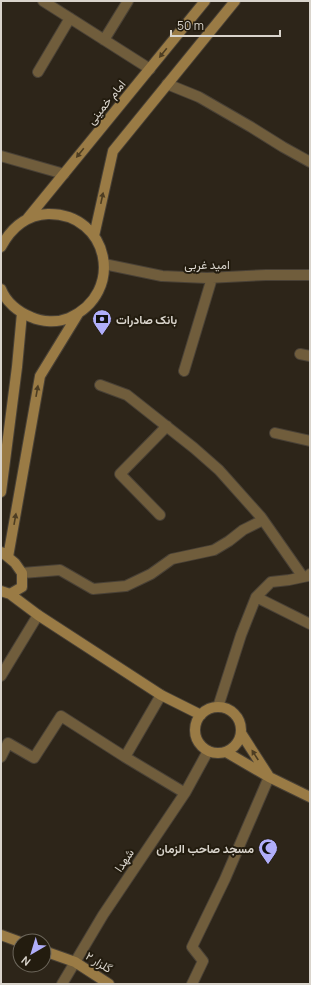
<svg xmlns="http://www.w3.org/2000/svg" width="311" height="985" font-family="Manrope,Vazirmatn,sans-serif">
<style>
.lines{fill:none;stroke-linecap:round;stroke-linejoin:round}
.street-casing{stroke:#494136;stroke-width:12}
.secondary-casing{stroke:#494136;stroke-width:12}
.street{stroke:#705d3c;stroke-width:10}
.secondary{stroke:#9a7b45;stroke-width:10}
.oneway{fill:#4d3d22}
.labels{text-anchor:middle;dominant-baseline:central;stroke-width:4;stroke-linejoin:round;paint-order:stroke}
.street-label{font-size:12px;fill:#d9d4cc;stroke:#231c0f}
.poi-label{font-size:12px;font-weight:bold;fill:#d9d4cc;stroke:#231c0f;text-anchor:start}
</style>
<rect width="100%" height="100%" fill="#2d2519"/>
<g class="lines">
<!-- street casing -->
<g class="street-casing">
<path id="street" d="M43,1L150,69
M104,40L128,1
M38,72L70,18
M167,84L199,97L251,127L283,147L310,162
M1,156L64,174
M104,264L162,276L207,278L266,275H310
M300,354L310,356
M184,371L212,278
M100,385L127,395L194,448L219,470L261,517L303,577
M275,433L310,441
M160,515L120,474L167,426
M22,573L60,570L93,589L126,586L151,574L172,559L214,550L229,541L243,530L263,520
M256,597L310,624
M1,676L38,615
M218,707L241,635L256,597L271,582L289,580L308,576L310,574
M1,757L8,743L34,758L61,716L125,757L161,695
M125,757L185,793
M62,984L103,915L185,793L208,751
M192,984L203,961L192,947L225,879L269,777"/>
</g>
<!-- secondary casing -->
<g class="secondary-casing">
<path id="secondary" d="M27,219L205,1
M94,236L113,151L235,1
M1,247C11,228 26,215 48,214C109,213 126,293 69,318C57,323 42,322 31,317C18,312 6,302 1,289
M1,492L17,367L22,313
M1,552L3,553L15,563L22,573V587L10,594L1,591
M8,557L40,376L78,314
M10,594L38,615L161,695L201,715
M195 730a23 23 0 1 1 46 0a23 23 0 1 1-46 0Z
M241,733L268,775
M226,752L269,777L310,797
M1,935L20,942
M44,951L75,962L109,984"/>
</g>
<!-- street -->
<use href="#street" class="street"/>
<!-- secondary -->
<use href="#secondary" class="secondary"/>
</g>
<!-- one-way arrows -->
<defs><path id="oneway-solid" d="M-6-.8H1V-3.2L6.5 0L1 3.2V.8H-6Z"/></defs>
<g class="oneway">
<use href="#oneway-solid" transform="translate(163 53) rotate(129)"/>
<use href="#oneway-solid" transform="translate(80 153) rotate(129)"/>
<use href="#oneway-solid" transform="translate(102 198) rotate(-78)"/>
<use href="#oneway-solid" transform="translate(37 391) rotate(-80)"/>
<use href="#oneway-solid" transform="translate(15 519) rotate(-80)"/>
<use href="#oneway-solid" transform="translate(255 755) rotate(-123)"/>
</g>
<!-- icons -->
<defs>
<g id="bank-pin" transform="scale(1)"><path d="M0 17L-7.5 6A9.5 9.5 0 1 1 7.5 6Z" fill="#b0aefa" stroke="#231c0f"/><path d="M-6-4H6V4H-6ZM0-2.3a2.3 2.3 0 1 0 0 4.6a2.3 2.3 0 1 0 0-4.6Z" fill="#111"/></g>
<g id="mosque-pin" transform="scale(1)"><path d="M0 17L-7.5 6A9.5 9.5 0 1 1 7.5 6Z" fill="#b0aefa" stroke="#231c0f"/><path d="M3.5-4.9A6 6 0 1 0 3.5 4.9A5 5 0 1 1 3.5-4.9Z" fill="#111"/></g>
</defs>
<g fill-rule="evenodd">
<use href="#bank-pin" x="102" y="319"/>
<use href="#mosque-pin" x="268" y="848"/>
</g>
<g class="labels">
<!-- street labels -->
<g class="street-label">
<text transform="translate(106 102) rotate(-51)">امام خمینی</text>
<text x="207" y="264">امید غربی</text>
<text transform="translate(124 860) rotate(-56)">شهدا</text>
<text transform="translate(99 962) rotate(32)">گلزار ۲</text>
</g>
<!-- poi labels -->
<g class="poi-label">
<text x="116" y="319">بانک صادرات</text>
<text x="254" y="848" text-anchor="end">مسجد صاحب الزمان</text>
</g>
</g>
<!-- border -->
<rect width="311" height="985" fill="none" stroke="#d9d4cc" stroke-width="4"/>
<!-- north arrow -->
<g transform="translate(32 953) rotate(218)"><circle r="19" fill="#231c0f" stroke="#6c665b"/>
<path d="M0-3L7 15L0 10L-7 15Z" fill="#b0aefa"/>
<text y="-6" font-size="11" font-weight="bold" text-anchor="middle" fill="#d9d4cc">N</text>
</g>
<!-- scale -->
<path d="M171 30v6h109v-6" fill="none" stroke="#d9d4cc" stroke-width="2"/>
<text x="177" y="30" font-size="12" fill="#d9d4cc" stroke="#231c0f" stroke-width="3" paint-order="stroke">50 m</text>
</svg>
